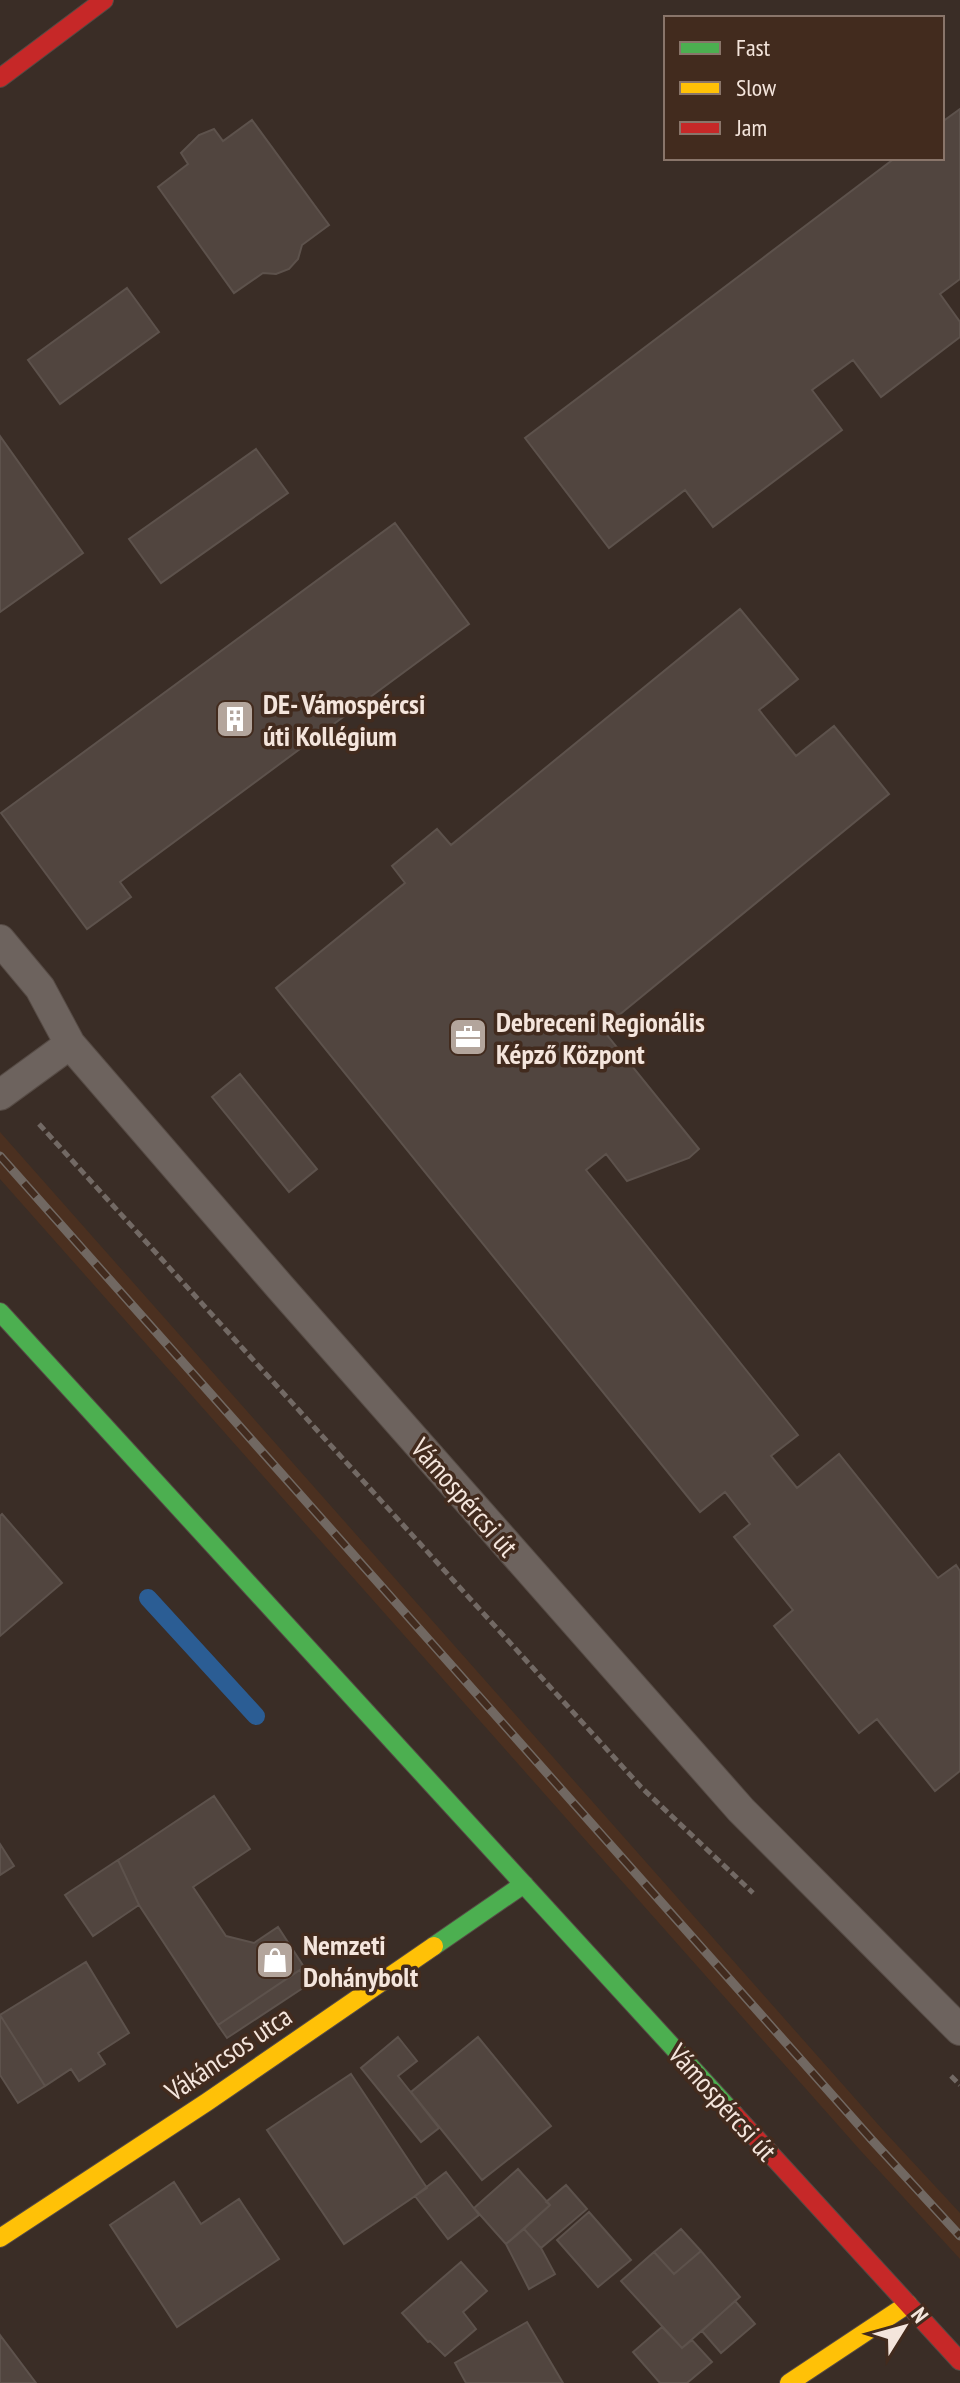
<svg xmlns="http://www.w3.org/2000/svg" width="960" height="2383" font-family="'PT Sans Narrow',sans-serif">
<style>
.built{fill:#4b3020}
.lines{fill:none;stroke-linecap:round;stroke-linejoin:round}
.stream{stroke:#2b5d94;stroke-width:18}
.building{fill:#51453f;stroke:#5d524c;stroke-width:2}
.lane-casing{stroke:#564b45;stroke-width:32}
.fast-casing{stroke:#564b45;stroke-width:20}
.slow-casing{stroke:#564b45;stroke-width:20}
.jam-casing{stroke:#564b45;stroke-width:20}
.path{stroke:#726964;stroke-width:5;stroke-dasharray:8 4;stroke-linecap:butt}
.lane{stroke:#6d635e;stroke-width:30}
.fast{stroke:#4caf50;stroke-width:18}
.slow{stroke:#ffc107;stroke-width:18}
.jam{stroke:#c62828;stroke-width:18}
.rail-casing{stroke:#716862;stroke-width:9}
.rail{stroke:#422b1e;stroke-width:6;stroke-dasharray:18;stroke-linecap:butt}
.labels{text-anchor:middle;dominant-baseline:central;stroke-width:7;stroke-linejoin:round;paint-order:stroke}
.poi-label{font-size:28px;font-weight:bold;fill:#f4e5dc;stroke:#422b1e;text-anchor:start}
.street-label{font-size:28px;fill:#f4e5dc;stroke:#422b1e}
</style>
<rect width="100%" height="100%" fill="#3a2d26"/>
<!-- built -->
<path class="built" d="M0,1132L883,2130L960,2213V2259L860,2150L0,1179Z"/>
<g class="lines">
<!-- stream -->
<path class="stream" d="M148,1598L256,1716"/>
</g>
<!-- building -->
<path class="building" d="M960,109V279L940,294L960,322V337L881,397L853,360L812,390L842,430L713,527L685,490L609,548L525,438L895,158H942V122Z
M252,120L329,225L302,245L298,259L289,269L276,274L263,273L234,293L158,187L188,164L181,153L199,135L214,129L223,141Z
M127,288L159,332L60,404L28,360Z
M0,436L83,553L0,612Z
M256,449L288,493L161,583L129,539Z
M395,523L469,624L120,882L131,897L87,929L1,813Z
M740,609L798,679L759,710L796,756L834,726L889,794L602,1029L699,1149L689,1158L627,1181L606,1154L586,1170L798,1435L771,1456L797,1488L839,1454L938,1578L956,1565L960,1571V1771L935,1791L877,1719L859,1733L774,1626L793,1610L734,1537L750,1524L725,1492L700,1512L276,988L405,883L392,866L437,829L451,845Z
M240,1074L317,1169L289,1192L212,1097Z
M2,1514L62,1583L0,1636V1516Z
M214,1796L250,1849L193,1887L226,1936L254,1943L278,1927L304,1967L218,2025L139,1905L118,1860Z
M0,1844L14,1866L0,1875Z
M118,1860L139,1905L93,1936L65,1895Z
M86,1962L129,2033L98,2053L105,2064L79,2081L71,2069L45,2086L0,2015Z
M300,1970L309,1984L227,2038L218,2025Z
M0,2015L45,2086L18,2103L0,2075Z
M398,2037L417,2061L398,2076L439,2128L421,2142L361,2068Z
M478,2037L551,2126L482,2180L411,2092Z
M351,2074L427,2188L344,2244L267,2130Z
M518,2169L550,2205L506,2244L474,2208Z
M446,2172L479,2215L448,2239L415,2196Z
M174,2182L201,2224L239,2199L279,2259L177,2327L110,2225Z
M566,2185L587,2209L541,2248L524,2229L550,2205L546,2202Z
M589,2212L631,2260L598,2287L557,2240Z
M524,2229L541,2248L555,2274L529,2289L506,2244Z
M681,2229L701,2251L674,2274L654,2252Z
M701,2251L740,2297L682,2348L621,2281L654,2252L674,2274Z
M461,2262L487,2291L463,2312L476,2329L445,2356L430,2341L428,2342L402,2313Z
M735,2301L755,2324L721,2353L702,2331Z
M527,2322L563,2383H466L455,2363Z
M662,2327L682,2348L692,2340L712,2362L687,2383H660L633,2352Z
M0,2335L36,2383H0Z"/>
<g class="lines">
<!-- lane casing -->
<g class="lane-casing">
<path id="lane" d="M0,940L40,988L70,1044L280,1287L741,1810L960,2030
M0,1095L70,1044"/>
</g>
<!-- fast casing -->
<g class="fast-casing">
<path id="fast" d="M0,1312L734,2114
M434,1946L524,1884"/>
</g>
<!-- slow casing -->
<g class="slow-casing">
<path id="slow" d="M0,2238L207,2102L434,1946
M789,2383L908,2304"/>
</g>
<!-- jam casing -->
<g class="jam-casing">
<path id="jam" d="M0,78L104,0
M734,2114L960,2361"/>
</g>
<!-- path -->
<path class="path" d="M39,1124L641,1787L753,1893
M951,2076L960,2085"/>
<!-- lane -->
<use href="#lane" class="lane"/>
<!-- fast -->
<use href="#fast" class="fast"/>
<!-- slow -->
<use href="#slow" class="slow"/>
<!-- jam -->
<use href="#jam" class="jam"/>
<!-- rail casing -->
<g class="rail-casing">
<path id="rail" d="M0,1156L872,2140L960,2236"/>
</g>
<!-- rail -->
<use href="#rail" class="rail"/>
</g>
<!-- icons -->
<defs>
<g id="building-square" transform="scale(2)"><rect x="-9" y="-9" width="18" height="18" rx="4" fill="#b3a59c" stroke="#422b1e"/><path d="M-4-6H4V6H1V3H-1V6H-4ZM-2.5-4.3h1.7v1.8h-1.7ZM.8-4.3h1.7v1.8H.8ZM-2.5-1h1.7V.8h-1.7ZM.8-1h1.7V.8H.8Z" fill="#fff"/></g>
<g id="office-square" transform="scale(2)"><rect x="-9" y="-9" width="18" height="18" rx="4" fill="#b3a59c" stroke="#422b1e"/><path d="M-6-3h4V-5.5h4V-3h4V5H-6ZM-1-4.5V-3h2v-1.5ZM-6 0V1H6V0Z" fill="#fff"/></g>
<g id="shop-square" transform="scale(2)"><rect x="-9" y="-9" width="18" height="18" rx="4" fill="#b3a59c" stroke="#422b1e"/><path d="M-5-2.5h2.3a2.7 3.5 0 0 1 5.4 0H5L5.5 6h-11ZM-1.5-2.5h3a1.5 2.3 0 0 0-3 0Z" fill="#fff"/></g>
</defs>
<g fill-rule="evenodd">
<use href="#building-square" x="235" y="719"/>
<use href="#office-square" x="468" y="1037"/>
<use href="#shop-square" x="275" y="1960"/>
</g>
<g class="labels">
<!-- poi labels -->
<g class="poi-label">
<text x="263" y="703">DE- Vámospércsi<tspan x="263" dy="32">úti Kollégium</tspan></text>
<text x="496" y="1021">Debreceni Regionális<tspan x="496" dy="32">Képző Központ</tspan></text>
<text x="303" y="1944">Nemzeti<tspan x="303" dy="32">Dohánybolt</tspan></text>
</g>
<!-- street labels -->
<g class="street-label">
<text transform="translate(465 1497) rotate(49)">Vámospércsi út</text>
<text transform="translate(228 2053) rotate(-34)">Vákáncsos utca</text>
<text transform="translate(723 2102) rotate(48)">Vámospércsi út</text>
</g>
</g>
<!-- legend -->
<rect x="664" y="16" width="280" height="144" fill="#422b1e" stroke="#89756a" stroke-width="2"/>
<rect x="680" y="42" width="40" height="12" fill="#4caf50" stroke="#89756a" stroke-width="2"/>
<text x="736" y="56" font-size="24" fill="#f4e5dc">Fast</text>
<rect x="680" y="82" width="40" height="12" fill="#ffc107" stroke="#89756a" stroke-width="2"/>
<text x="736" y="96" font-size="24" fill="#f4e5dc">Slow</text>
<rect x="680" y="122" width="40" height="12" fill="#c62828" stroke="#89756a" stroke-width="2"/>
<text x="736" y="136" font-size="24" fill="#f4e5dc">Jam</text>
<!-- north arrow -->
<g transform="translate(904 2327) rotate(53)" stroke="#422b1e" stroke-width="6" paint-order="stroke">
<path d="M0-6L14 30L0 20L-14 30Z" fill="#f4e5dc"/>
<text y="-12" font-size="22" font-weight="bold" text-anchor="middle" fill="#f4e5dc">N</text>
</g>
</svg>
